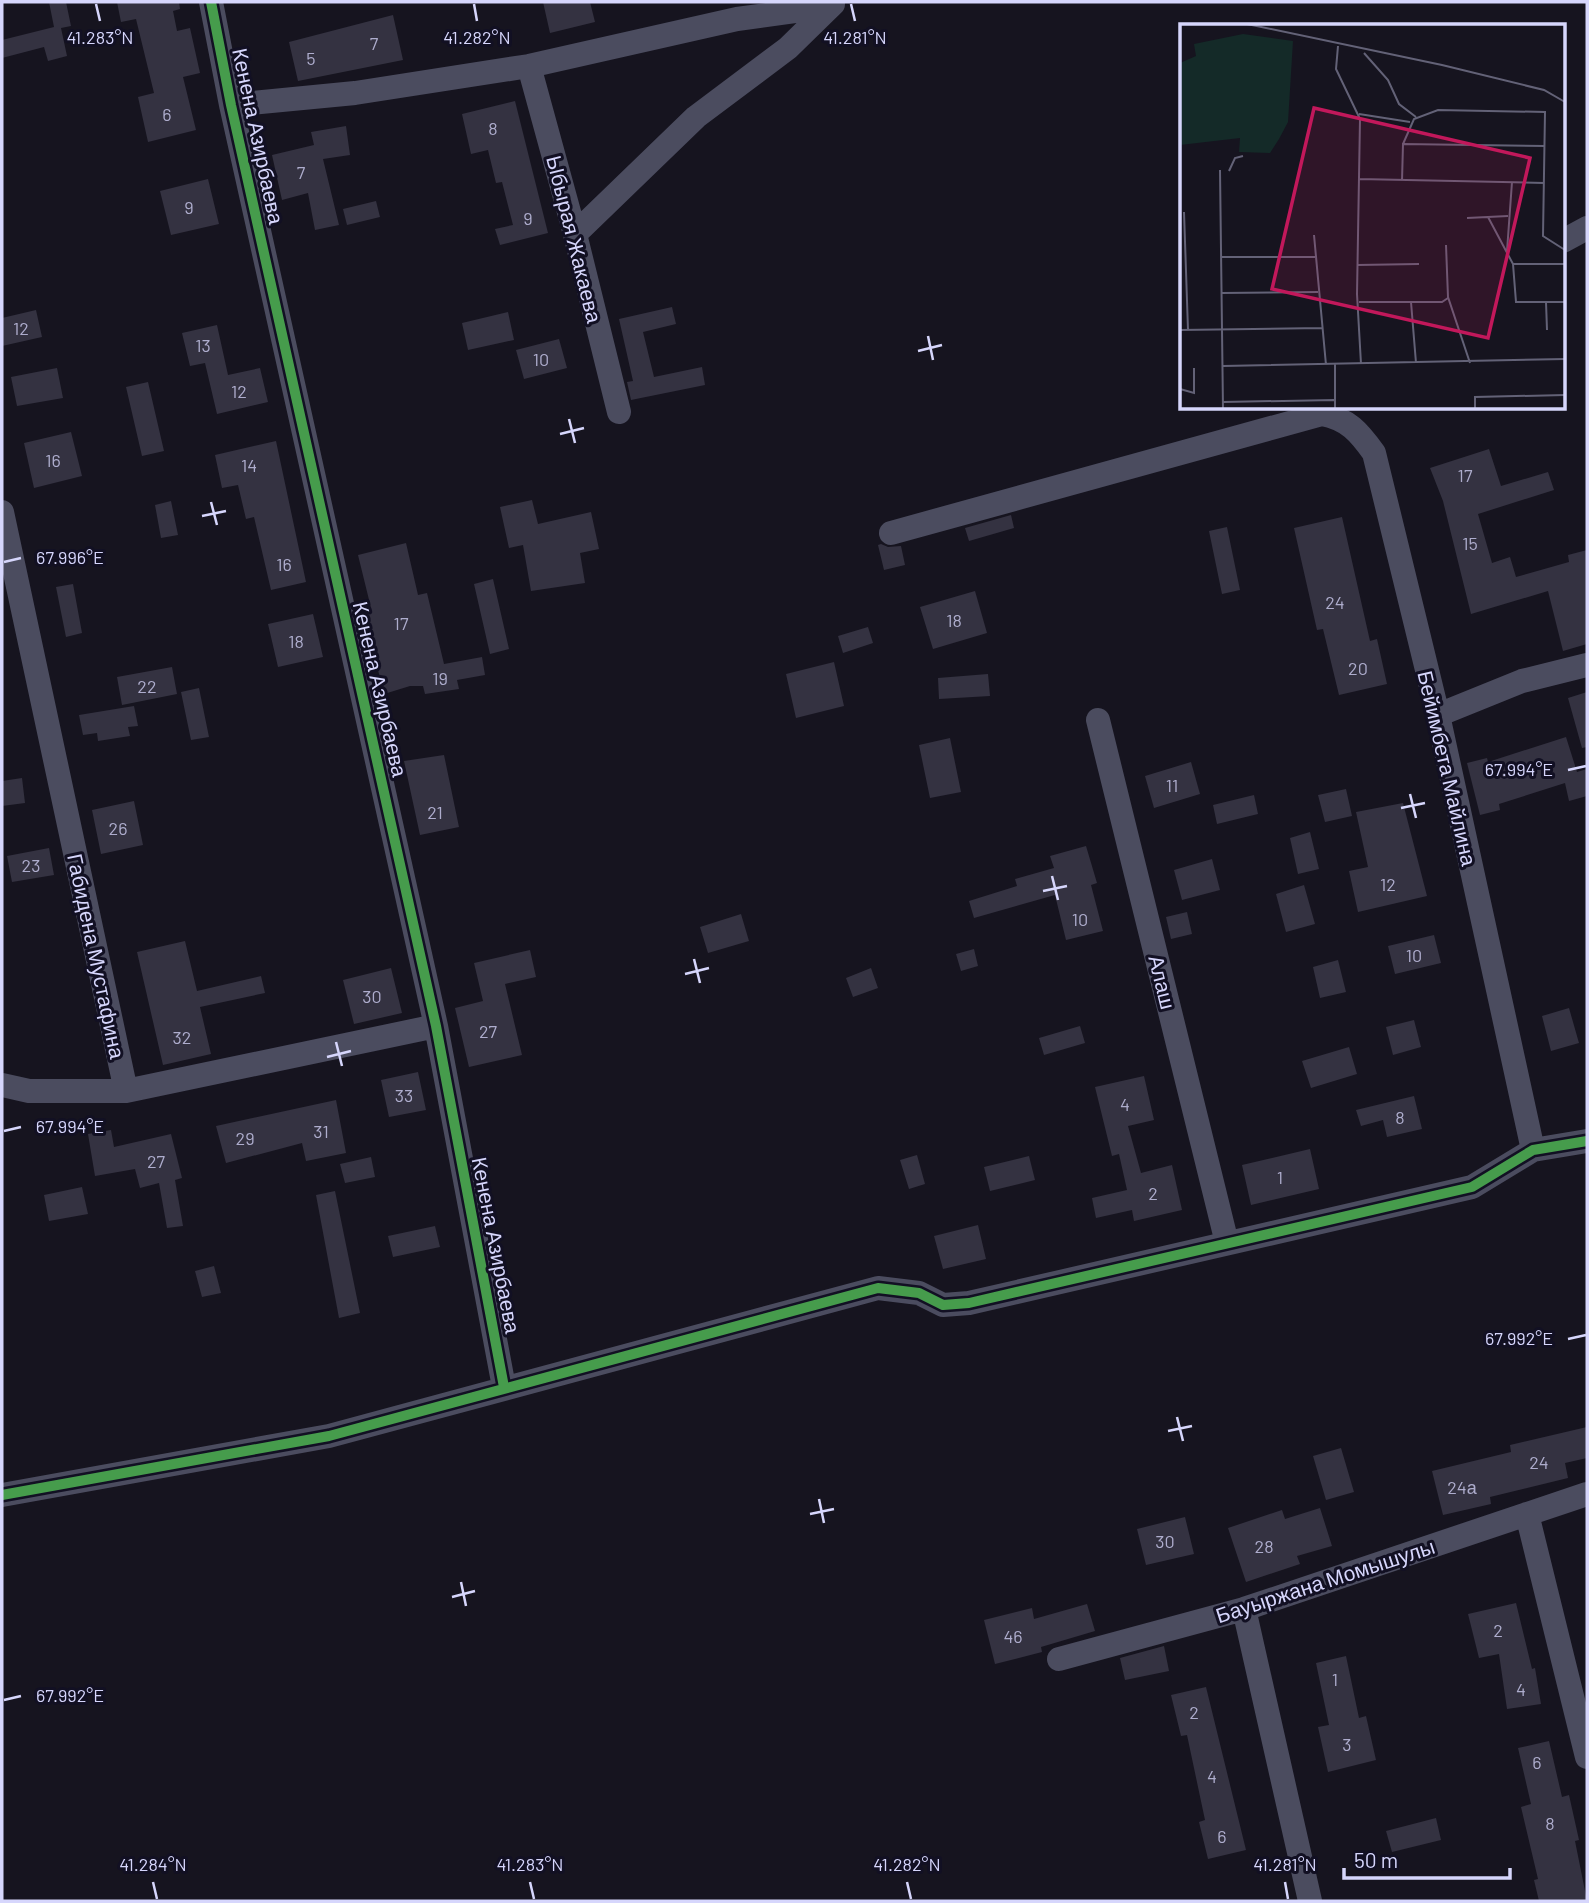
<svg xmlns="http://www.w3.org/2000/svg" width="1589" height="1903" font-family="Barlow,sans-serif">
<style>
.building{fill:#343241}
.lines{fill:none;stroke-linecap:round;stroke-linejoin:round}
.minor{stroke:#4b4c5f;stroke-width:24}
.cycleway-casing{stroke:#121023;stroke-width:15}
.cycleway{stroke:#469c4c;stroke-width:10}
.ticks{fill:none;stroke:#d6d6fc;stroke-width:2.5}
.labels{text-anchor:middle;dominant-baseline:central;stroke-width:6;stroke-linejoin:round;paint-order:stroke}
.number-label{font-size:18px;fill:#aeadcd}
.street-label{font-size:21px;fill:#d6d6fc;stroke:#121023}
.inset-road{fill:none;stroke:#636277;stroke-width:2}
.view{fill:#c2185b;fill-opacity:0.15;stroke:#c2185b;stroke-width:3.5}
.inset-edge{fill:none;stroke:#d6d6fc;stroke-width:3.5}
.ticks-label{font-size:18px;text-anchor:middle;fill:#d6d6fc;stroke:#121023;stroke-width:6;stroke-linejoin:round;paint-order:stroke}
</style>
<rect width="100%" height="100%" fill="#16141f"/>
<!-- building -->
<path class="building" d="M49,2H66L71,26L61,28L67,56L48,61L44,47L2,58V40L54,27Z
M117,2H179L180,9L173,11L177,31L190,28L200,73L183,77L196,130L148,142L138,97L154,93L136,19L121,22Z
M543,2H590L595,22L550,33Z
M393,15L403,60L298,81L289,42Z
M515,101L548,233L500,245L495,229L513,225L502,182L496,183L488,150L471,154L462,114Z
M346,126L350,155L323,159L339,225L315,230L308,193L282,200L272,155L314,145L311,132Z
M208,179L219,224L171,235L160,191Z
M376,201L380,217L347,225L343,209Z
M672,307L676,324L643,332L654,377L702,367L705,385L631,400L627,382L633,381L619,319Z
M36,310L42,337L2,346V318Z
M508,312L514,340L468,350L462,323Z
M217,325L228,375L260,368L268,402L217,414L205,363L190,366L182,333Z
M559,339L567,368L524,379L516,350Z
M57,368L63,398L17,406L11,377Z
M148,382L164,451L142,456L126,387Z
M71,432L82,476L34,488L24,443Z
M276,441L306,582L271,590L254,517L246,519L238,485L222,488L215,455Z
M1489,449L1501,486L1548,472L1554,490L1478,514L1492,563L1510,557L1516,577L1569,562L1568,555L1587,550V644L1563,651L1548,591L1471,614L1443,501L1430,468Z
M532,500L538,524L591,512L599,549L580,553L585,583L531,591L523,545L509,548L500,507Z
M171,501L178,535L161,538L155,505Z
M1011,515L1014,528L969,541L965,528Z
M1342,517L1370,641L1377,639L1387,684L1339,695L1323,629L1317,630L1294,528Z
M1227,527L1240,590L1222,594L1209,531Z
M406,543L418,595L427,593L444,664L482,657L485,675L457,680L459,689L425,694L423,686H410L384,694L363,610L371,608L358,555Z
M881,544L888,547L901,546L905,565L884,570L878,545Z
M493,579L509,649L490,654L474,584Z
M73,584L82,633L66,637L56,587Z
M975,591L987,633L933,649L920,607Z
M313,614L323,657L278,667L268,624Z
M868,627L873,643L843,653L838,636Z
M834,662L844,706L796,718L786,674Z
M172,667L177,694L122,705L117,677Z
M988,674L990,696L939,699L938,678Z
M199,688L209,737L191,740L181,692Z
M1587,692V747L1582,748L1568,698Z
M134,706L138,726L128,727L130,736L98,741L97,733L83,735L79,715Z
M1566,737L1577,772L1587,769V796L1569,801L1565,783L1499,804L1500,810L1480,815L1467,763L1487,758L1488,762Z
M950,738L961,792L930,798L919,745Z
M444,755L459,827L420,835L404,761Z
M1191,762L1200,794L1154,808L1145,776Z
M22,778L25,803L2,806V781Z
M1346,789L1352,816L1325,822L1318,795Z
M1254,795L1258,814L1217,824L1213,805Z
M134,801L143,845L101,854L92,810Z
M1403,803L1427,896L1358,912L1349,871L1368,867L1356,812Z
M1310,832L1319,869L1298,874L1290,838Z
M1086,846L1097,883L1091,885L1103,931L1066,940L1055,895L974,918L969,901L1017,886L1015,879L1054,868L1050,856Z
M49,848L54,875L12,882L7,856Z
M1212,859L1220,890L1182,900L1174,870Z
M1304,885L1315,924L1286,932L1276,894Z
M1187,912L1192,934L1171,939L1166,917Z
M741,914L749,941L708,953L700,927Z
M1434,935L1441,963L1395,974L1388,946Z
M185,941L197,991L261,976L265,993L200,1007L211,1054L163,1065L137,952Z
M974,949L978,966L961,971L956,954Z
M530,950L536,977L505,984L522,1055L469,1067L455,1008L483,1001L474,963Z
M1338,960L1346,992L1320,998L1313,967Z
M391,968L402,1013L354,1024L343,980Z
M871,968L878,988L853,997L846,978Z
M1569,1008L1579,1043L1551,1051L1542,1016Z
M1414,1020L1421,1047L1393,1055L1386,1027Z
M1080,1026L1085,1043L1044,1055L1039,1038Z
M1349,1047L1357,1074L1311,1088L1302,1061Z
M418,1072L426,1110L389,1117L381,1080Z
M1144,1076L1154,1120L1128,1126L1141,1173L1172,1165L1182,1210L1134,1221L1132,1210L1096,1218L1092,1198L1127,1190L1119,1154L1112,1156L1095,1087Z
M1414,1096L1422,1129L1387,1137L1383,1120L1361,1126L1356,1110Z
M336,1100L346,1153L306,1161L302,1143L226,1163L216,1126Z
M111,1130L114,1147L171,1134L182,1178L175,1180L183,1226L167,1228L159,1183L140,1188L135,1169L95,1176L88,1134Z
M1310,1149L1319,1189L1251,1205L1242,1165Z
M917,1155L925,1184L909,1189L900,1160Z
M1029,1156L1035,1180L990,1191L984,1167Z
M371,1157L375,1177L345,1183L340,1164Z
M82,1187L88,1214L49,1221L44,1195Z
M335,1191L360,1313L339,1318L316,1195Z
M978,1225L986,1259L943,1269L934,1236Z
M435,1226L440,1247L393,1257L388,1236Z
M214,1266L221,1293L202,1297L195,1271Z
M1587,1427V1458L1565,1463L1568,1478L1490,1497L1491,1504L1443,1515L1432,1471L1511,1452L1510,1445Z
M1341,1448L1354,1492L1326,1500L1313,1456Z
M1320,1508L1332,1546L1297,1556L1300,1564L1246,1582L1228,1528L1282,1510L1285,1519Z
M1185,1517L1194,1554L1146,1565L1137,1529Z
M1516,1603L1532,1669L1535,1668L1541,1704L1507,1709L1499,1654L1479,1658L1468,1614Z
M1087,1604L1095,1631L1041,1647L1042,1652L995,1664L984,1620L1032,1608L1034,1619Z
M1164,1646L1169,1671L1125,1680L1120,1658Z
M1346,1656L1359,1718L1366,1716L1376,1760L1328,1772L1318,1727L1329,1725L1316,1663Z
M1206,1687L1246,1850L1208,1859L1199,1822L1205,1820L1187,1735L1181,1736L1171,1695Z
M1549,1741L1562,1797L1569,1795L1579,1840L1575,1841L1587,1901H1539L1534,1880L1538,1879L1521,1807L1531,1804L1518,1748Z
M1436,1818L1441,1840L1392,1852L1386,1831Z"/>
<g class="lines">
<!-- minor -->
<path class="minor" d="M211,2L231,105L436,1026L504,1387
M529,66L575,234L619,412
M231,105L355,93L529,66L737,19L831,6
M575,234L696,117L788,48L833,4
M1563,241L1587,228
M1322,414C1348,419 1359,432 1374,453L1438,715L1533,1150
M2,512L126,1091L436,1026
M891,533L1322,414L1331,408
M1438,715L1522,681L1587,665
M1098,720L1227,1243
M2,1085L29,1091H126
M2,1495L329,1436L878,1288L919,1293L943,1305L969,1303L1472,1187L1533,1150L1587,1141
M1527,1514L1587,1757
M1244,1609L1310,1901
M1059,1659L1244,1609L1587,1494"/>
<!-- cycleway casing -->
<g class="cycleway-casing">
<path id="cycleway" d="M211,2L231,105L436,1026L504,1387
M2,1495L329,1436L878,1288L919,1293L943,1305L969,1303L1472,1187L1533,1150L1587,1141"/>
</g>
<!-- cycleway -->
<use href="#cycleway" class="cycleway"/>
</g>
<!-- ticks -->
<path class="ticks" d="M96,4L100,21M474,4L477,21M851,4L855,21M928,336L933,360M918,351L942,345M569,419L575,443M560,434L584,428M211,502L217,525M202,516L226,511M4,562L21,558M1568,770L1586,766M1410,794L1416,818M1401,808L1425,803M1052,876L1058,900M1043,891L1067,886M694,959L700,983M685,974L709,968M336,1042L342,1066M327,1057L351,1051M4,1131L21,1127M1568,1339L1586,1335M1177,1417L1183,1441M1168,1431L1192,1426M819,1499L824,1523M810,1514L834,1509M461,1582L466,1606M452,1597L475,1591M4,1700L21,1696M153,1882L157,1899M530,1882L534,1899M907,1882L911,1899M1285,1882L1288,1899"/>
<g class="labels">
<!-- number labels -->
<g class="number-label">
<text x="374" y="43">7</text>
<text x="311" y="58">5</text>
<text x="167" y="114">6</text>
<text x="493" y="128">8</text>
<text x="301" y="172">7</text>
<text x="189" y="207">9</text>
<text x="528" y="218">9</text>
<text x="21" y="328">12</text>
<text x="203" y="345">13</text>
<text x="541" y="359">10</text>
<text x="239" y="391">12</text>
<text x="53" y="460">16</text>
<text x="249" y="465">14</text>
<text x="1465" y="475">17</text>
<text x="1470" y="543">15</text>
<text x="284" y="564">16</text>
<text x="1335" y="602">24</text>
<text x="954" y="620">18</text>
<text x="401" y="623">17</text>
<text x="296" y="641">18</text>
<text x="1358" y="668">20</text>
<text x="440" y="678">19</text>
<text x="147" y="686">22</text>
<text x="1172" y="785">11</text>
<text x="435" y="812">21</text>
<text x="118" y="828">26</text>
<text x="31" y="865">23</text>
<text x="1388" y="884">12</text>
<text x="1080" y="919">10</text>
<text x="1414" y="955">10</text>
<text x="372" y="996">30</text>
<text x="488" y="1031">27</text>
<text x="182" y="1037">32</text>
<text x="404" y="1095">33</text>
<text x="1125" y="1104">4</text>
<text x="1400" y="1117">8</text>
<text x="321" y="1131">31</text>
<text x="245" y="1138">29</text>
<text x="156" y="1161">27</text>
<text x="1280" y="1177">1</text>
<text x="1153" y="1193">2</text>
<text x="1539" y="1462">24</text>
<text x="1462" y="1487">24а</text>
<text x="1165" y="1541">30</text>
<text x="1264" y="1546">28</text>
<text x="1498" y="1630">2</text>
<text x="1013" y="1636">46</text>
<text x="1335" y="1679">1</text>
<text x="1521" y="1689">4</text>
<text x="1194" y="1712">2</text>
<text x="1347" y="1744">3</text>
<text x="1537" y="1762">6</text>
<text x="1212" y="1776">4</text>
<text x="1550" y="1823">8</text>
<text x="1222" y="1836">6</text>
</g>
<!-- street labels -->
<g class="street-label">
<text transform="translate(259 136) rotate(78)">Кенена Азирбаева</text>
<text transform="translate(575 239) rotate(76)">Ыбырая Жакаева</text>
<text transform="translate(381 689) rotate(77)">Кенена Азирбаева</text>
<text transform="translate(1448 768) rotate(77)">Бейимбета Майлина</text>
<text transform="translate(97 956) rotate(78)">Габидена Мустафина</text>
<text transform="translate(1163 982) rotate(76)">Алаш</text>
<text transform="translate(497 1245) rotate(79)">Кенена Азирбаева</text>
<text transform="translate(1325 1580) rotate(-18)">Бауыржана Момышулы</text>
</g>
</g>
<!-- overview -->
<g transform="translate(1180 24)">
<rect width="385" height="385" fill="#16141f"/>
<path d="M63,10L113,17L108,98L99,115L90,129L59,128L60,114L0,121V39L16,32L14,20Z" fill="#142a28"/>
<path class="inset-road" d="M67,0L262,41L364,66L385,78M158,22L156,45L180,95L177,270L181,340M184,29L208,56L219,80L236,93M179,90L230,98M223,120L234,95L258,86L365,88L363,212L385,226M40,146L43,385M49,147L55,134L63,132M179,155L364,159M222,157L223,120L365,122M4,188L8,306M308,193L333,240L336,278H385M287,194L328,192M134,211L146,341M266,221L268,273L290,339M327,227L332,158M41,233H135M333,240H385M177,241L239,240M41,269L138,268M179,278H262L268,274M231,278L236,339M366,278L367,306M0,306L142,304M43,342L385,335M0,365L14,369V344M43,378L154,376M155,385V340M295,385V373L385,371"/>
<path class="view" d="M134,84L350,134L308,314L92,265Z"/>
<rect width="385" height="385" class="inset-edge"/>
</g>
<g class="ticks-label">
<text x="100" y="44">41.283°N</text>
<text x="477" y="44">41.282°N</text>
<text x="855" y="44">41.281°N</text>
<text x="70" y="564">67.996°E</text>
<text x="1519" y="776">67.994°E</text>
<text x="70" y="1133">67.994°E</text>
<text x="1519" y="1345">67.992°E</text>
<text x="70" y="1702">67.992°E</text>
<text x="153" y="1871">41.284°N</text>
<text x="530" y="1871">41.283°N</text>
<text x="907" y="1871">41.282°N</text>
<text x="1285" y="1871">41.281°N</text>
</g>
<!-- border -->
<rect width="1589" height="1903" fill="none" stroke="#d6d6fc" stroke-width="7"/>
<!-- scale -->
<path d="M1344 1868v10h166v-10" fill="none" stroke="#d6d6fc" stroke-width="3.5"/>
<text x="1354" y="1868" font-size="21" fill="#d6d6fc" stroke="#121023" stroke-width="5" paint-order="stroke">50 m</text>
</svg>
